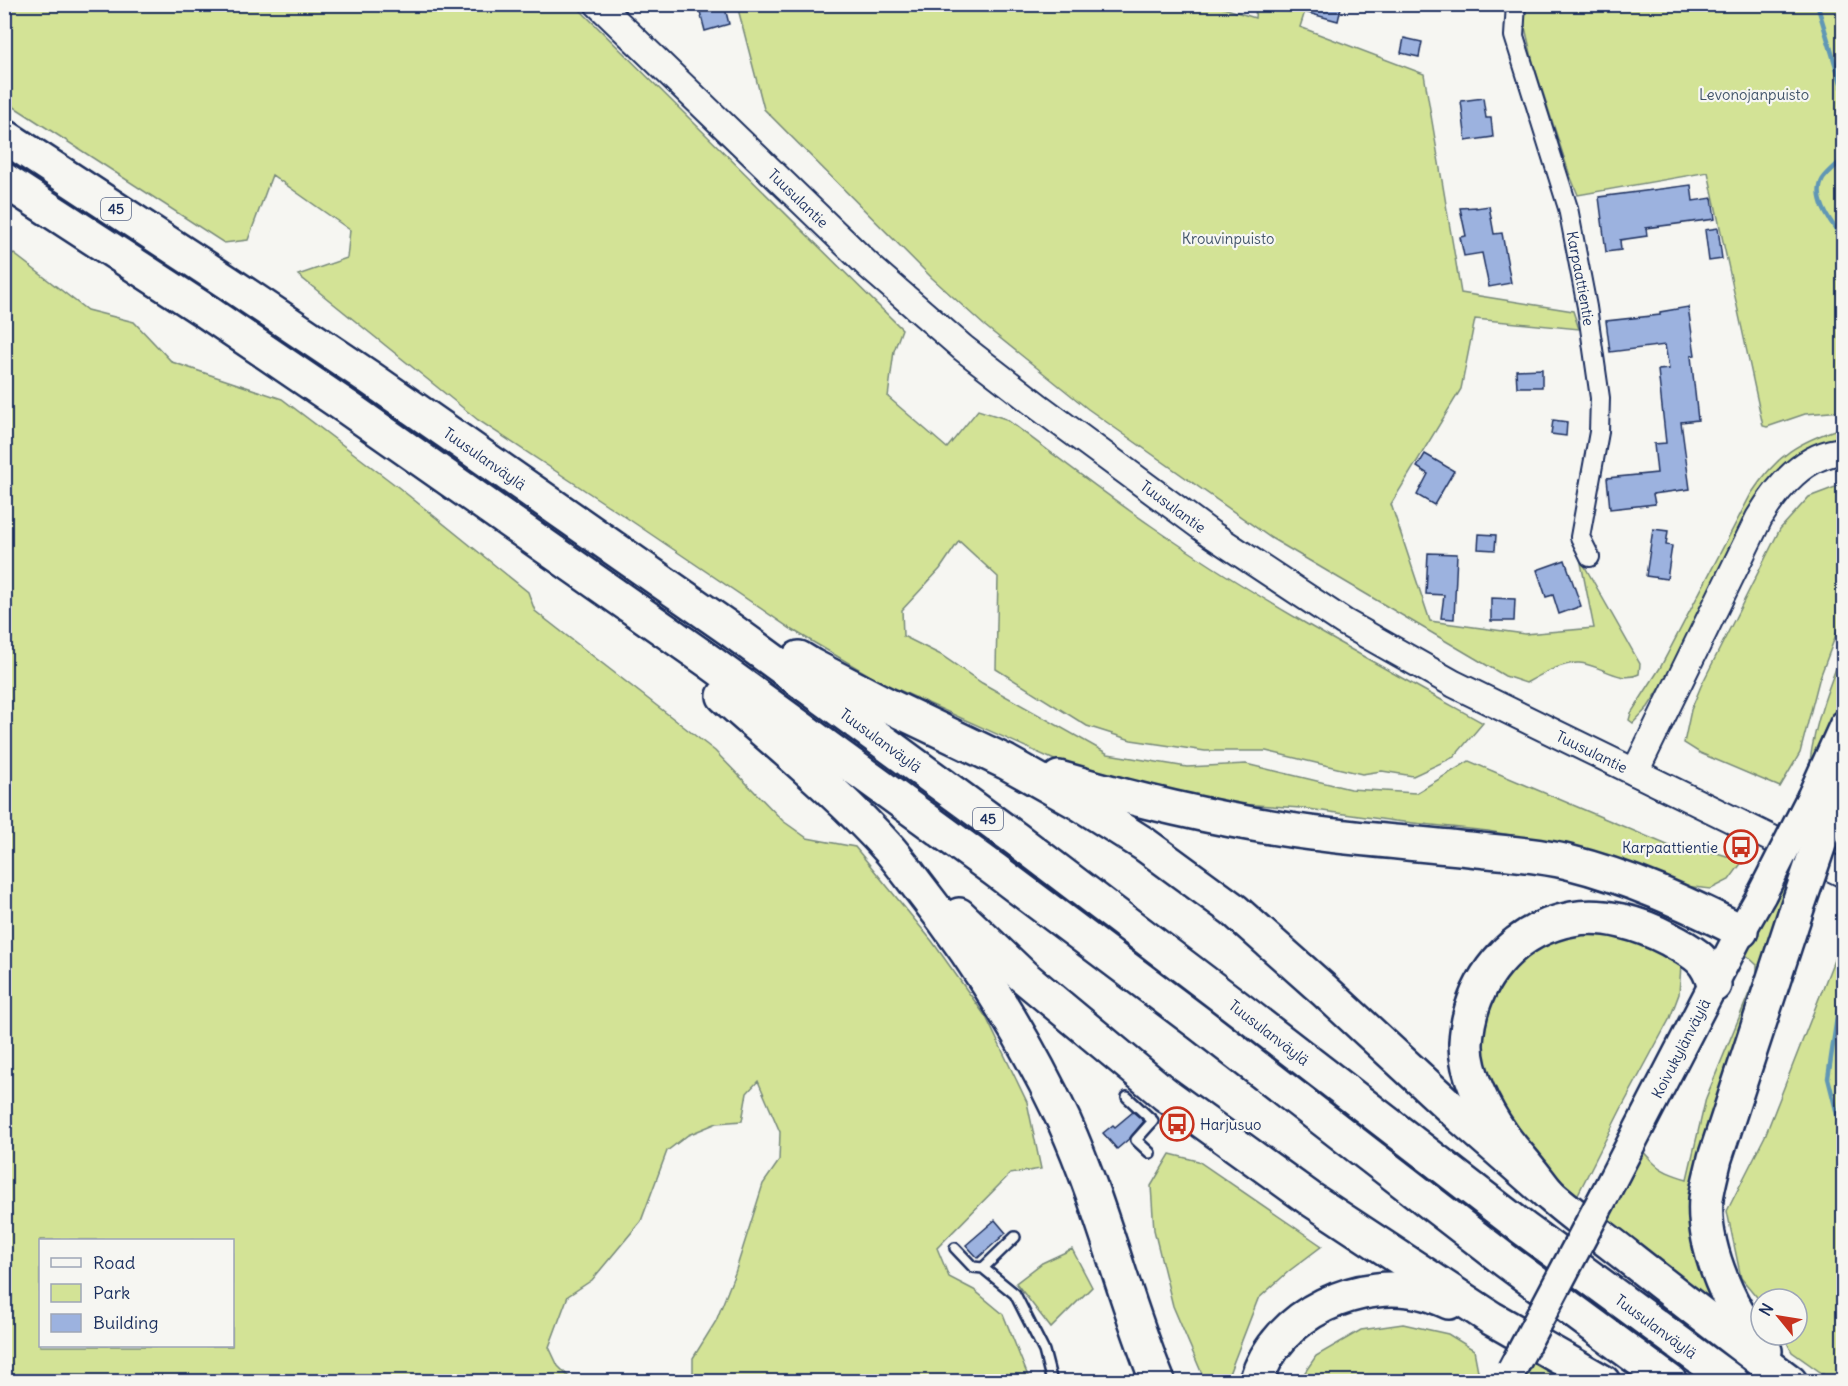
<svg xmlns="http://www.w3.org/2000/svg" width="1848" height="1386" font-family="Delius,sans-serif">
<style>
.green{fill:#d3e396;stroke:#77897a;stroke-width:1.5;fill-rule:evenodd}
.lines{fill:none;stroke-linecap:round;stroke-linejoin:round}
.stream{stroke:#6197b5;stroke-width:4.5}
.building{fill:#9cb2df;stroke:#1b2f5e;stroke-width:1.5}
.service-casing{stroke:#1b2f5e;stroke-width:14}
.minor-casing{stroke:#1b2f5e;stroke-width:22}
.secondary-casing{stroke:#1b2f5e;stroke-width:30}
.primary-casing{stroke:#1b2f5e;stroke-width:33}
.motorway-casing{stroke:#1b2f5e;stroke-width:38}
.service{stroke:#f6f6f2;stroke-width:9}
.minor{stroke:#f6f6f2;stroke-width:18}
.secondary{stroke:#f6f6f2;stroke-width:26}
.primary{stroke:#f6f6f2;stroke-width:28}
.motorway{stroke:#f6f6f2;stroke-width:33}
.primary-bridge-casing{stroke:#1b2f5e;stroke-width:33;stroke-linecap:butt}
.motorway-bridge-casing{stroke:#1b2f5e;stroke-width:38;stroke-linecap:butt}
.primary-bridge{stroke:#f6f6f2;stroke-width:28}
.motorway-bridge{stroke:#f6f6f2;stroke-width:33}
.labels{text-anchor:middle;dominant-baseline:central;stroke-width:4.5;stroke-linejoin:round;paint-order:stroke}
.shield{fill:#f6f6f2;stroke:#5d6b8a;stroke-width:1.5}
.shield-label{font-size:14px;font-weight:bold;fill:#1b2f5e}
.park-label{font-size:15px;fill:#405369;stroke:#f6f6f2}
.street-label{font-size:15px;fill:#1b2f5e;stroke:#f6f6f2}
.poi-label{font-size:15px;fill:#1b2f5e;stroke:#f6f6f2;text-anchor:end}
</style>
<rect width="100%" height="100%" fill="#f6f6f2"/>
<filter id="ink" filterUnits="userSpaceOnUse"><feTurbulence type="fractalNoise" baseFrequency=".0167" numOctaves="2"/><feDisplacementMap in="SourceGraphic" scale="12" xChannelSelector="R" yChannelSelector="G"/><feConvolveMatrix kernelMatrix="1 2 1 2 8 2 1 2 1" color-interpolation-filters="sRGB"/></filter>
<g filter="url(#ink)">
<!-- green -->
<path class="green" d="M1211,4L1255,18L1256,5H1307L1300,27L1424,74L1461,293L1573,311L1579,329L1475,319L1461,389L1391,504L1430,621L1525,634L1594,628L1580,558L1640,664L1639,674C1620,684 1599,664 1579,663C1563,662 1540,675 1526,683L1505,676L1271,538L1088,409L985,326L932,278L764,109L737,5Z
M4,5H575L902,329L894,351L888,397L947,448L978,410L1006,419C1055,455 1103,493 1153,527C1258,600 1371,661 1483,723L1454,757L1413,776L1382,771L1362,774L1266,751H1205L1131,740L1087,726L996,669L998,577L959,541L940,569L902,610L903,636L941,655L982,683L1108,754L1187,767L1246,764L1350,789L1416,793L1469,761L1679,850L1717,853L1743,861L1729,880L1711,889L1684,886L1581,848L1488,831L1395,821L1301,808L1208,802L1070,767L879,681L791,629L624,516L478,420L298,275L347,258L350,230L272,175L248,240L224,243L5,101Z
M1527,5H1843V411L1805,414L1767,427L1763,426L1708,172L1578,195L1569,173L1533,62L1524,23Z
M5,247L87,310L134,322L172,362L282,399L398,487L528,592L535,611L715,751L783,821L807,838L855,847L932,941L986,1017L1027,1102L1041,1169L1010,1174L937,1248L949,1277L974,1290L1003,1314L1030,1381H667L693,1377V1358L716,1321L735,1273L763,1184L779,1161L780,1132L758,1081L747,1093L742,1121L717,1123L688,1135L667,1151L641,1221L592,1280L568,1296L549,1347L558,1366L573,1381H5ZM40,1240H232V1346H40Z
M1843,427V439L1829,442L1696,622L1662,685L1648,707L1633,723L1629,720L1631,713L1660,668L1751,494C1777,454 1799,442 1843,427Z
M1843,484V616L1819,680L1800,753L1780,787L1700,753L1684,743L1691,710L1701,686L1780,529L1809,497Z
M1843,650V702L1810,761C1815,722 1829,686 1843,650Z
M1787,880L1791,894L1704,1158L1736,1329L1602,1226L1640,1150C1647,1154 1649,1159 1655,1164C1663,1172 1676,1176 1687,1179L1706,1098L1757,974V965L1745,954L1777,891Z
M1570,928L1630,933L1681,965L1679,994L1670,1018L1621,1109L1575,1200L1507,1128L1475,1043L1504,965Z
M1843,937L1844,1381H1833L1792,1352L1783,1335H1797V1299H1761V1302L1741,1278L1727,1211L1765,1136Z
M1170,1154L1198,1161L1322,1246L1289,1271L1258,1299L1229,1374V1381H1205L1173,1306L1154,1230L1151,1186Z
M1072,1249L1092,1287L1051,1328L1016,1283L1042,1263Z
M1403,1324L1448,1334L1474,1350L1478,1371L1472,1381H1299L1316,1356L1361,1330Z
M1534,1358L1574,1382H1521Z"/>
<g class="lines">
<!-- stream -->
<path class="stream" d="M1817,4L1844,93
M1844,158C1837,165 1828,172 1823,179C1811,199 1833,225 1844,240
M1844,528L1837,549L1844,552
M1844,970L1828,1078L1844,1142"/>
</g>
<!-- building -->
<path class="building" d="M698,4H724L729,24L705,31Z
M1293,4H1342L1338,21L1293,9Z
M1404,38L1422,42L1419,57L1401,53Z
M1483,98L1486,118H1491L1493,137L1466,141L1461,101Z
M1691,185L1693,201L1712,198L1715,219L1646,228L1647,236L1620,240L1621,250L1606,252L1599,197Z
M1489,206L1494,234L1502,233L1511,283L1489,287L1482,253L1464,256L1460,237L1466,236L1460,208L1476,207V208Z
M1718,228L1722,259L1709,261L1705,230Z
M1688,307L1695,355L1691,356L1698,420L1681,422L1690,489L1653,494L1655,504L1610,509L1607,478L1657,473L1654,444L1666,443L1658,370L1669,369L1665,345L1610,352L1606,321L1660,315V312Z
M1542,369V387H1517L1516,370Z
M1553,420L1567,422L1566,436L1551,434Z
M1425,454L1454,471L1434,505L1417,495L1428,474L1417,467Z
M1653,529L1668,531L1666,545L1672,546L1667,579L1646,576Z
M1479,534L1496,535L1495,550L1478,549Z
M1428,553L1457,554L1454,619L1441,618L1444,595L1426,594Z
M1565,560L1581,606L1559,614L1553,595L1546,597L1537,570Z
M1491,598L1515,599L1514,621H1491Z
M1133,1112L1144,1121L1130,1138L1117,1149L1103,1133L1113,1125L1115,1127Z
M995,1220L1006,1233L978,1258L966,1245Z"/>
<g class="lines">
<!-- service casing -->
<g class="service-casing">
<path id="service" d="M1127,1097L1153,1121L1136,1140L1150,1153
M955,1248L973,1267L983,1268L1015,1294L1044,1351L1052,1382
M983,1268L1015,1237"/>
</g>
<!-- minor casing -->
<g class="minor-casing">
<g id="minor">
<path id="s1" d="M1516,4L1514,36L1568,208L1587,307L1600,398L1599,432L1580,537L1590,557"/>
</g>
</g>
<!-- secondary casing -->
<g class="secondary-casing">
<g id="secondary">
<path id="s2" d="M598,4L870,267L963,348L1039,407L1211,534L1344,622L1454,684L1844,874"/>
<path d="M1635,772L1759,518C1778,487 1804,454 1844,451"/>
</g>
</g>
<!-- primary casing -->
<g class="primary-casing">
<g id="primary">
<path d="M1812,796L1844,725"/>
<path id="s3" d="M1605,1194L1741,931L1762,894"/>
</g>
</g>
<!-- motorway casing -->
<g class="motorway-casing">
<g id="motorway">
<path id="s4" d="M4,136L227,282L370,378L731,630L1016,839L1225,998L1523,1228L1732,1382"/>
<path d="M4,180L207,312L348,408L710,662L995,870L1200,1024L1506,1261L1670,1382"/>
<path d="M799,658L812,666L887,705L1006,762L1079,803L1144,844L1234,910L1325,991L1461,1117L1549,1194"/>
<path d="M724,696C780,746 840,794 890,850C901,863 911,877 921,890C977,961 1025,1038 1064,1121C1102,1205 1123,1296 1158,1382"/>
<path d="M1059,778C1142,802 1226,822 1311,833C1367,840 1423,844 1478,850C1508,853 1539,855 1568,862C1629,877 1685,903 1741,931"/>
<path d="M1832,806L1844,767"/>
<path d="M959,915L1023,976L1165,1094L1309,1198L1491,1318L1603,1382"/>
<path d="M1714,985C1707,957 1692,952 1669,939C1641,924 1604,913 1572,919C1511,930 1469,982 1466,1043C1465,1073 1485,1111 1502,1135C1510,1147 1521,1158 1530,1170C1537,1178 1543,1188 1550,1195C1576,1218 1605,1238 1632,1260C1684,1301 1737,1342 1790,1382"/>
<path d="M1765,1351C1732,1315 1702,1249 1706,1199C1708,1185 1712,1171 1715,1158L1795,914"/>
<path d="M1256,1382C1276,1313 1361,1275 1428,1294C1435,1296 1442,1299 1449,1302"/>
</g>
</g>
<!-- service -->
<use href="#service" class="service"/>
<!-- minor -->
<use href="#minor" class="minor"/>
<!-- secondary -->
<use href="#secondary" class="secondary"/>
<!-- primary -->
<use href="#primary" class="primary"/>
<!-- motorway -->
<use href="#motorway" class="motorway"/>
<!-- primary-bridge casing -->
<g class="primary-bridge-casing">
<path id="primary-bridge" d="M1762,894L1812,796
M1512,1370L1605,1194"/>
</g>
<!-- motorway-bridge casing -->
<g class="motorway-bridge-casing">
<path id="motorway-bridge" d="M1795,914L1832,806"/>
</g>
<!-- primary-bridge -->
<use href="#primary-bridge" class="primary-bridge"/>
<!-- motorway-bridge -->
<use href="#motorway-bridge" class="motorway-bridge"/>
</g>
</g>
<!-- icons -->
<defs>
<g id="bus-ring" transform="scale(1.725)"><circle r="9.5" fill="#f6f6f2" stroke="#c8321e" stroke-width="1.5"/><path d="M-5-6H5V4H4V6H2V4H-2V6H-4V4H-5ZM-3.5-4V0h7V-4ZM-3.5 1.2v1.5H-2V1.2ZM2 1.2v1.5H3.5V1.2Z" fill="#c8321e"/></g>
</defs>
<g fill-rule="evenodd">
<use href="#bus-ring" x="1741" y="847"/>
<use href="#bus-ring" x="1177" y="1124"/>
</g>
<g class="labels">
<!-- shield labels -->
<g class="shield">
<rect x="101" y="198" width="30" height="22" rx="4.5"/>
<rect x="973" y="808" width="30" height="22" rx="4.5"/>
</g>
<g class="shield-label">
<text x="116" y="209">45</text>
<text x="988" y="819">45</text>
</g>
<!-- park labels -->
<g class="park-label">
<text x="1754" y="94">Levonojanpuisto</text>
<text x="1228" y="238">Krouvinpuisto</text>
</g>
<!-- street labels -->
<g class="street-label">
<text stroke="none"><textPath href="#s2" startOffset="279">Tuusulantie</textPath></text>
<text stroke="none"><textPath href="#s1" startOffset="284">Karpaattientie</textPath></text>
<text stroke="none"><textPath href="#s4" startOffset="579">Tuusulanväylä</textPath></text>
<text stroke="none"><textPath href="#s2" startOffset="765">Tuusulantie</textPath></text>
<text stroke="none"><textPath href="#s4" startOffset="1065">Tuusulanväylä</textPath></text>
<text stroke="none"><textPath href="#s2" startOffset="1251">Tuusulantie</textPath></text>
<text stroke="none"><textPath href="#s4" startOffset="1551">Tuusulanväylä</textPath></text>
<text stroke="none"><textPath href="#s3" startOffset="164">Koivukylänväylä</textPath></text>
<text stroke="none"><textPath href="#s4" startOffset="2037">Tuusulanväylä</textPath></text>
</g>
<!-- poi labels -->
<g class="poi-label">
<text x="1718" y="847">Karpaattientie</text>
<text x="1200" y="1124" text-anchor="start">Harjusuo</text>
</g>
</g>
<!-- margin -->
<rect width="1848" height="1386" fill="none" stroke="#f6f6f2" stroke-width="24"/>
<rect x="12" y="12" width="1824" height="1362" fill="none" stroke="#1b2f5e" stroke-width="2" filter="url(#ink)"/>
<!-- legend -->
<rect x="39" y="1239" width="195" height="108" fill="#f6f6f2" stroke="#9ea6b7" stroke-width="1.5"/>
<rect x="51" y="1258" width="30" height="9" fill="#f6f6f2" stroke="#9ea6b7" stroke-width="1.5"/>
<text x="93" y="1269" font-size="18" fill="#1b2f5e">Road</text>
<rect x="51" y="1284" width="30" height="18" fill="#d3e396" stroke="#9ea6b7" stroke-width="1.5"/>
<text x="93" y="1299" font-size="18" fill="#1b2f5e">Park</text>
<rect x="51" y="1314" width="30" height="18" fill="#9cb2df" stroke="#9ea6b7" stroke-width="1.5"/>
<text x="93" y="1329" font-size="18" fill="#1b2f5e">Building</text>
<!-- north arrow -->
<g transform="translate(1779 1317) rotate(300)"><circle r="28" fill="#f6f6f2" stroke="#9ea6b7" stroke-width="1.5"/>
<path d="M0-4.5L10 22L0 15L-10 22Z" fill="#c8321e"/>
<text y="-9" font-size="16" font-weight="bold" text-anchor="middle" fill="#1b2f5e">N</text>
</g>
</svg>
